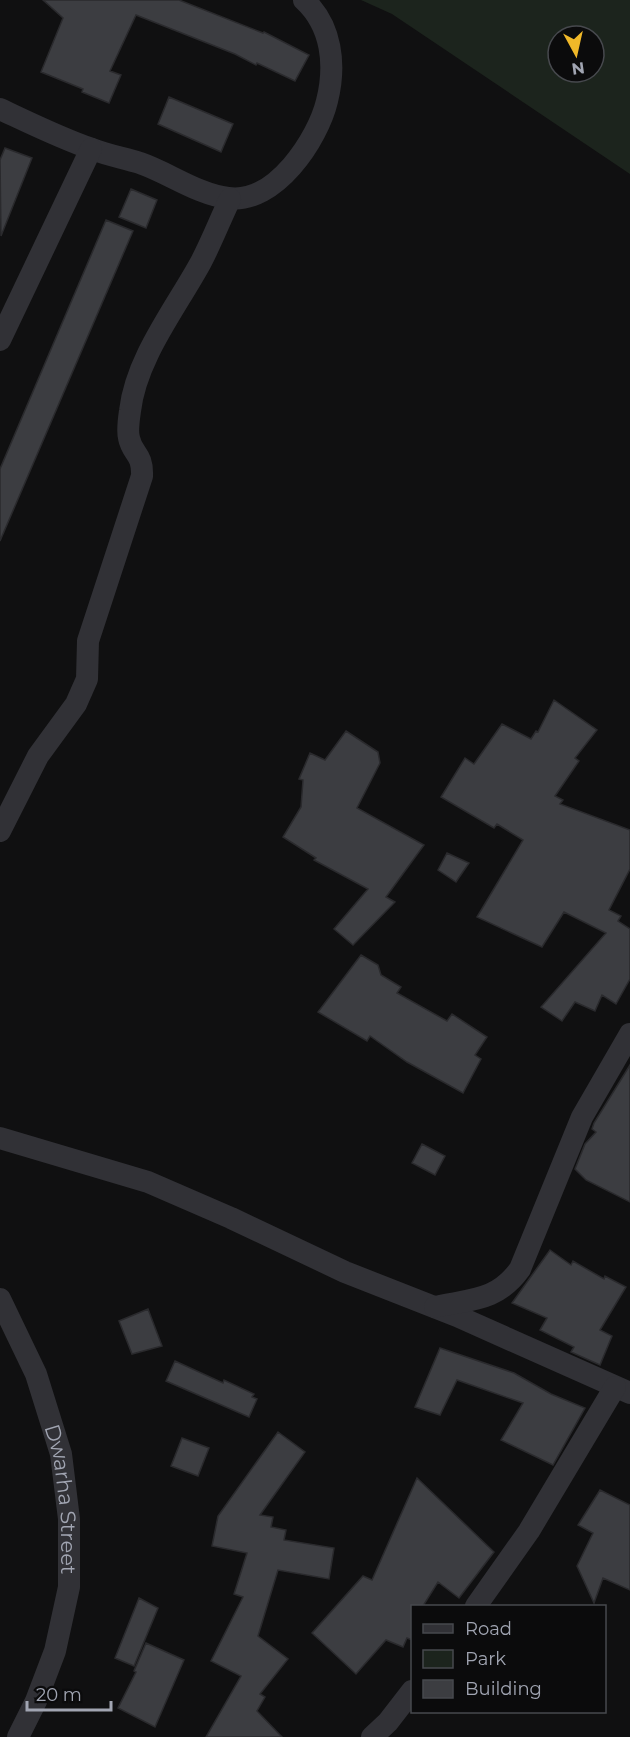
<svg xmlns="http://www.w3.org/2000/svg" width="630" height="1737" font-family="Montserrat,sans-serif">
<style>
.green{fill:#1c241d;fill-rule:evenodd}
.building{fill:#3c3d41;stroke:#2a2a2d;stroke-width:1.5}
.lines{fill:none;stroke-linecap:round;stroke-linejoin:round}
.street{stroke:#313136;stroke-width:22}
.labels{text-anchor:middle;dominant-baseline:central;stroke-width:4.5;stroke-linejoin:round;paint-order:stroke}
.street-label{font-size:21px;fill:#a1a5b2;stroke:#0b0b0c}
</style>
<rect width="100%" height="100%" fill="#101011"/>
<!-- green -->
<path class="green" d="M361,0H630V174L392,14ZM558,36H594V72H558Z"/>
<!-- building -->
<path class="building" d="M43,0H179L263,33L264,32L309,55L295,81L257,63L256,65L235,54L136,15L110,71L121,75L109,103L82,92L83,89L41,72L63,18Z
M169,97L233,124L221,152L158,124Z
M5,148L32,158L1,236L0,160Z
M131,189L157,200L146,228L119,217Z
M106,220L133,231L0,541V469Z
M554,700L597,730L575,758L579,761L555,796L563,800L560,804L630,830V869L609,910L621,916L618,921L630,929V979L616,1004L602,995L595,1011L575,1002L562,1021L541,1007L606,933L564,912L542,947L477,917L523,840L497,824L494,828L441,797L465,758L474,764L502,724L531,739L536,731L538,732Z
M346,731L378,752L380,763L357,808L424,845L386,897L395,902L353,945L334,929L368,889L314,860L316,858L283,837L301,807L303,780L299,779L310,753L325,760Z
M447,853L469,863L456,882L438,870Z
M361,955L378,965L381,975L401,987L397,993L447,1021L452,1014L487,1037L475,1055L481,1059L463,1093L407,1062L370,1036L367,1041L318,1012Z
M630,1065V1202L586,1180L575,1169L585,1144L596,1132L592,1129L594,1123Z
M422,1144L445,1156L435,1175L412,1163Z
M550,1250L571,1265L573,1261L604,1279L605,1276L626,1287L600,1330L612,1336L600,1365L571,1352L574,1347L540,1330L547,1318L512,1303Z
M148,1309L162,1346L132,1354L119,1321Z
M440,1348L514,1373L551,1394L585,1408L553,1465L501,1440L523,1403L457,1380L440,1415L415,1407Z
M175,1361L223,1383L224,1380L254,1394L252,1397L257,1399L249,1417L166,1381Z
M278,1432L305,1452L260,1515L273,1517L271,1527L286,1530L284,1540L334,1548L329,1579L278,1570L258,1636L288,1659L260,1694L265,1697L257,1711L282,1737H206L241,1676L211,1661L243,1597L234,1594L247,1553L212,1546L218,1516Z
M182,1438L209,1448L198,1476L171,1466Z
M417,1478L494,1552L459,1598L438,1582L423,1606H412V1640L407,1638L403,1647L386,1640L356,1674L312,1633L363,1576L372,1580Z
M600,1490L630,1505V1590L603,1578L594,1603L577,1566L593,1533L578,1525Z
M139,1598L158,1608L134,1666L115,1658Z
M146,1643L184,1660L155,1727L118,1708L136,1672L134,1671Z"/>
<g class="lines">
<!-- street -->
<g class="street">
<path d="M0,109C30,123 60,138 92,149C107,155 124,158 140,163C169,173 197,194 228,198C275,205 318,139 327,101C336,65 332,26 304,0"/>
<path d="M0,340L91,149"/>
<path d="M0,831L38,756L76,704L87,679L88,641L142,476C143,453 132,454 129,438C127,431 129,418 130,411C136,358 176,308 201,262C212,241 220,220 230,199"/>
<path d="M0,1138L148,1182L231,1218L345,1272L457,1316L630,1393"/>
<path id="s1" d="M0,1299L36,1374L61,1454L69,1519V1587L55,1651L36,1701L18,1737"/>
<path d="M435,1307C472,1299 497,1301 520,1269L582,1117L630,1034"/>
<path d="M476,1606L529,1531L615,1387"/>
<path d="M372,1737L388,1722L412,1691"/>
</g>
</g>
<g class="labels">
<!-- street labels -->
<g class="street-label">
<text stroke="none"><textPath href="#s1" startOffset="212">Dwarha Street</textPath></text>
</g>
</g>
<!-- legend -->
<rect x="411" y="1605" width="195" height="108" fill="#0b0b0c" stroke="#47494e" stroke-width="1.5"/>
<rect x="423" y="1624" width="30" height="9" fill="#313136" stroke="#47494e" stroke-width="1.5"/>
<text x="465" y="1635" font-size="18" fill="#a1a5b2">Road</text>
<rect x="423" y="1650" width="30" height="18" fill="#1c241d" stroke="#47494e" stroke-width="1.5"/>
<text x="465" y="1665" font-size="18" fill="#a1a5b2">Park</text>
<rect x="423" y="1680" width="30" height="18" fill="#3c3d41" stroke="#47494e" stroke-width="1.5"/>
<text x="465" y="1695" font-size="18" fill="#a1a5b2">Building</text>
<!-- north arrow -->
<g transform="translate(576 54) rotate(172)"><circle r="28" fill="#0b0b0c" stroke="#47494e" stroke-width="1.5"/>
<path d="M0-4.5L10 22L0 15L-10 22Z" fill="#f0b829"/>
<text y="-9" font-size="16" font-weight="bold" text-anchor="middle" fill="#a1a5b2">N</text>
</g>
<!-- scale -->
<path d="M27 1701v9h84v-9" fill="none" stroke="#a1a5b2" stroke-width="3"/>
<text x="36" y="1701" font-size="18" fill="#a1a5b2" stroke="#0b0b0c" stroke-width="4.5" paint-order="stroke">20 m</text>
</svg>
